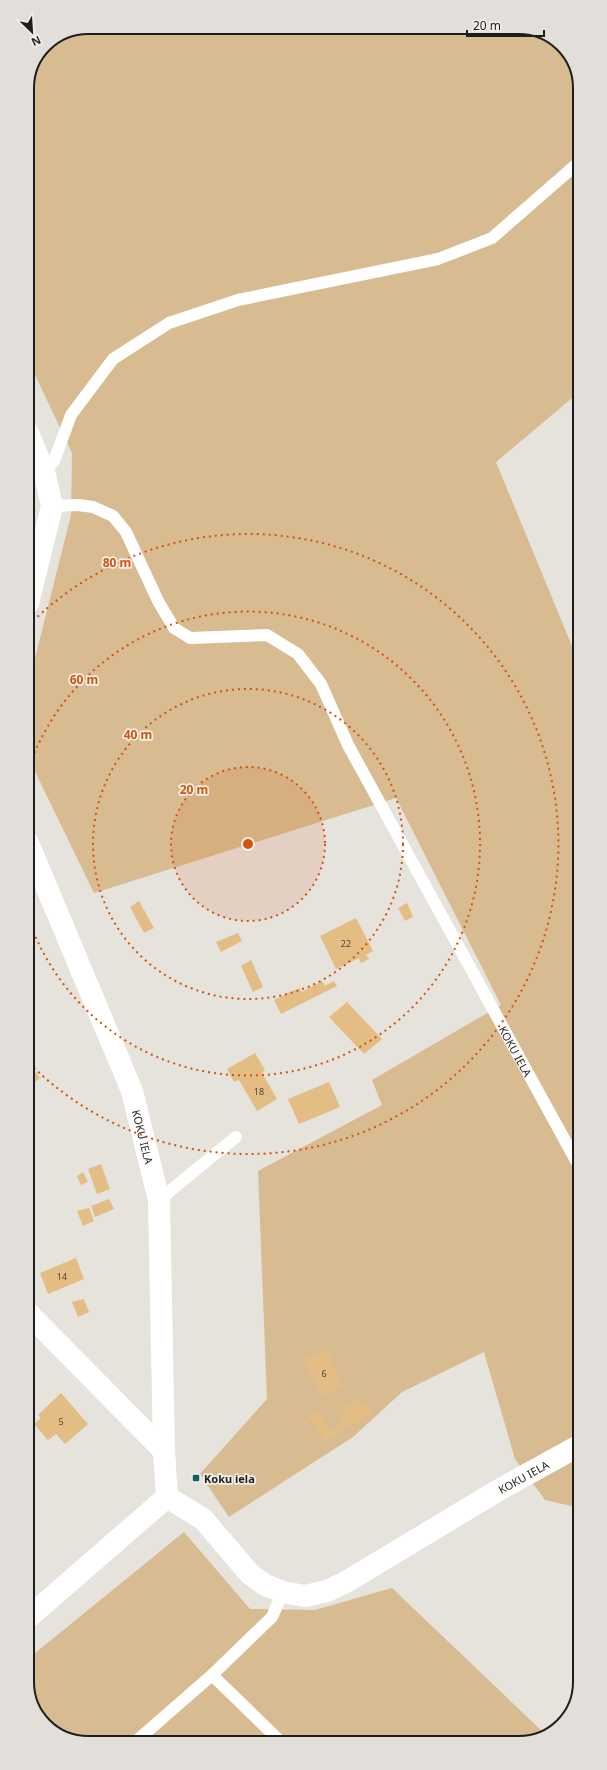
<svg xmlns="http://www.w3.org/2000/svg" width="607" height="1770" font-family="'Noto Sans',sans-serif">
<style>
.green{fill:#d8bb90}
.building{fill:#e3bd83}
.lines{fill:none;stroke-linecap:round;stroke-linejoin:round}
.lane{stroke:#fff;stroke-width:12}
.street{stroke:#fff;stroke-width:22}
.secondary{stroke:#fff;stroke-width:22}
.ring{fill:none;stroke:#d4530e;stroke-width:2;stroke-dasharray:2 4}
.poi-dot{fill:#116265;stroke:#f3efe9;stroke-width:1.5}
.labels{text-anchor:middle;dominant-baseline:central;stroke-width:3.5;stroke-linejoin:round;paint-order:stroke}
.number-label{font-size:9px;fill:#514636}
.street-label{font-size:11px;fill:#201e1c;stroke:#f3efe9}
.poi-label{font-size:11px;font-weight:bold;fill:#201e1c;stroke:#f3efe9;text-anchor:start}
.rim{fill:none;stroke:#201e1c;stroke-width:2}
.centre{fill:#d4530e;stroke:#f3efe9;stroke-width:2}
.ring-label{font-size:12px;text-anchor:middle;font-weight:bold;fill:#d4530e;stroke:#f3efe9;stroke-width:3.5;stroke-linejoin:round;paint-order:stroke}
</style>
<rect width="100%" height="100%" fill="#e6e2dc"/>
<!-- green -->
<path class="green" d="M88,27H523L559,42L578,72V393L496,462L579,663L580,1508L545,1500L515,1459L484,1352L402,1392L353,1437L229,1517L200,1474L267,1399L258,1171L382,1105L372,1080L501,1005L396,798L94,893L28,757V686L71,515L72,453L27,358V84L45,45Z
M184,1532L250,1609L315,1610L392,1588L545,1734L535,1741L84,1743L48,1728L29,1698V1658Z"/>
<!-- building -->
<path class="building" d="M139,901L154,928L144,933L130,907Z
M407,903L413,917L405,921L398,908Z
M356,918L373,951L366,955L369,959L361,963L359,958L336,969L320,936Z
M238,933L242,941L221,952L216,942Z
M251,960L263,987L253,992L241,966Z
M322,981L325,986L334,981L337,986L281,1014L274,1000L299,988L302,992Z
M347,1002L382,1039L364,1054L329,1017Z
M255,1053L265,1070L262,1073L277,1099L257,1111L239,1080L234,1082L227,1069Z
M31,1067L40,1078L28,1088V1069Z
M329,1082L340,1107L299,1124L288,1099Z
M101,1164L110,1189L97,1194L88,1169Z
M83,1172L88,1182L81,1185L77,1176Z
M109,1199L114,1209L95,1217L91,1206Z
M89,1208L94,1221L83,1226L77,1211Z
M76,1258L84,1279L48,1294L40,1273Z
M84,1299L89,1312L78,1317L72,1302Z
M327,1349L343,1386L322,1396L304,1359Z
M61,1393L88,1424L65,1444L56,1434L48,1440L34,1424L41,1418L38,1415Z
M357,1399L362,1407L368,1403L373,1413L340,1432L336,1426L343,1422L338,1415L346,1411L344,1407Z
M319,1410L332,1432L336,1429L339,1434L325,1442L309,1416Z
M305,1419L307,1422L303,1425L301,1421Z"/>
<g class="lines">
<!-- lane -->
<g class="lane">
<path d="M44,471L54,461L71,415L113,359L169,323L238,300L438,259L492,238L578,163"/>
<path id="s1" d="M52,506L78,505L93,507L113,516L126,532L158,601L174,628L190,638L267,635L298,654L321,684L348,745L579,1166"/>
<path d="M159,1200L236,1137"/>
<path d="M212,1675L281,1742"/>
<path d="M134,1743L212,1675L272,1617L283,1592"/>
</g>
<!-- street -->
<g class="street">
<path d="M28,433L44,471L52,506L28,603"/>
<path id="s2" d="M28,843L132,1091L159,1200L164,1451L167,1497L203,1519L250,1574L265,1585L283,1592L305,1596L327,1591L346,1582L497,1491L580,1445"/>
<path d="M29,1314L164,1451"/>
</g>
<!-- secondary -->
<path class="secondary" d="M29,1617L167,1497"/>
</g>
<!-- distance rings -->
<circle cx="248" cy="844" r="77" fill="#d4530e" fill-opacity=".12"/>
<g class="ring">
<circle cx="248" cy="844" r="77"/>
<circle cx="248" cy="844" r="155"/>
<path d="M28 770A232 232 0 1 1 29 920"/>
<path d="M29 625A310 310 0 1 1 29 1063"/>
</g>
<!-- markers -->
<rect class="poi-dot" x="192" y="1474" width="8" height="8" rx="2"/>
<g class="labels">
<!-- number labels -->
<g class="number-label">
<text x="346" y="943">22</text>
<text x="259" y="1091">18</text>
<text x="62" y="1276">14</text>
<text x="324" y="1373">6</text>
<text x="61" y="1421">5</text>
</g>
<!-- street labels -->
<g class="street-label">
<text stroke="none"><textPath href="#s1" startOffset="777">KOKU IELA</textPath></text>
<text stroke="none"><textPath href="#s2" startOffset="316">KOKU IELA</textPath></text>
<text stroke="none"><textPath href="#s2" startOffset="1103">KOKU IELA</textPath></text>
</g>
<!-- poi labels -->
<g class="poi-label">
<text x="204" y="1478">Koku iela</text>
</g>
</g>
<!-- crop -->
<path d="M0 0H607V1770H0ZM88 34H519A54 54 0 0 1 573 88V1682A54 54 0 0 1 519 1736H88A54 54 0 0 1 34 1682V88A54 54 0 0 1 88 34Z" fill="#e2ded9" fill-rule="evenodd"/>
<path class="rim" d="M88 34H519A54 54 0 0 1 573 88V1682A54 54 0 0 1 519 1736H88A54 54 0 0 1 34 1682V88A54 54 0 0 1 88 34Z"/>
<circle cx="248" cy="844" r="6" class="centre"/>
<g class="ring-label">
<text x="117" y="567">80 m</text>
<text x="84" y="684">60 m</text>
<text x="138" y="739">40 m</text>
<text x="194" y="794">20 m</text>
</g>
<!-- north arrow -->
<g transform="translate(32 32) rotate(155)" stroke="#f3efe9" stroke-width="3" paint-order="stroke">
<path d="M0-3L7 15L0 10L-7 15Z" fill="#201e1c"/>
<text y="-6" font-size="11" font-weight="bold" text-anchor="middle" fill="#201e1c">N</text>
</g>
<!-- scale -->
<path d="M467 30v6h77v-6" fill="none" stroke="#201e1c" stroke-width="2"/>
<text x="473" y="30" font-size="12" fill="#201e1c" stroke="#f3efe9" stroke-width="3" paint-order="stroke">20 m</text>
</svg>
